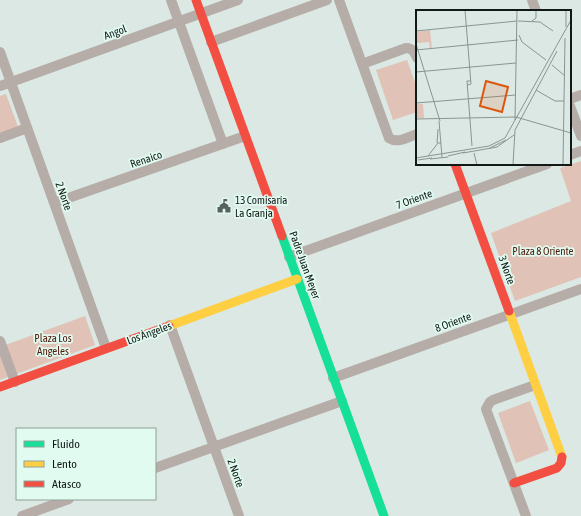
<svg xmlns="http://www.w3.org/2000/svg" width="581" height="516" font-family="'Asap Condensed',sans-serif">
<style>
.green{fill:#e0c2b6}
.lines{fill:none;stroke-linecap:round;stroke-linejoin:round}
.street{stroke:#b6aca8;stroke-width:10}
.fast{stroke:#16e098;stroke-width:9}
.slow{stroke:#ffcf43;stroke-width:9}
.jam{stroke:#f24e42;stroke-width:9}
.labels{text-anchor:middle;dominant-baseline:central;stroke-width:3.5;stroke-linejoin:round;paint-order:stroke}
.street-label{font-size:11px;fill:#101916;stroke:#e2fbf1}
.poi-label{font-size:11px;fill:#101916;stroke:#e2fbf1;text-anchor:start}
.park-label{font-size:11px;fill:#50190a;stroke:#e2fbf1}
.inset-road{fill:none;stroke:#8a9591;stroke-width:1}
.view{fill:#dd560c;fill-opacity:0.15;stroke:#dd560c;stroke-width:2}
.inset-edge{fill:none;stroke:#101916;stroke-width:2}
</style>
<rect width="100%" height="100%" fill="#dbe8e3"/>
<!-- green -->
<path class="green" d="M407,60L417,88V112L393,120L376,70Z
M6,94L21,135L0,143V96Z
M581,161V277L515,301L491,233L571,201L560,168Z
M85,316L95,345L0,380V347Z
M530,401L549,450L516,463L498,413Z"/>
<g class="lines">
<!-- street -->
<path class="street" d="M171,0L223,144
M339,0L389,138C398,144 408,137 417,134
M532,0L536,11
M211,42L327,0
M0,52L106,348
M362,64L406,48C413,48 415,53 417,58
M0,86L238,0
M570,99L581,95
M570,106L581,136
M0,138L27,128
M570,155L581,151
M54,203L245,136
M289,257L547,164
M170,325L239,516
M0,341L15,382
M333,378L581,289
M155,468L342,401
M22,516L69,499
M526,516L486,409L490,402L493,400L535,385"/>
<!-- fast -->
<path class="fast" d="M282,236L384,516"/>
<!-- slow -->
<path class="slow" d="M509,311L562,457
M169,326L297,279"/>
<!-- jam -->
<path class="jam" d="M196,0L282,236
M455,164L509,311
M0,387L169,326
M514,483L557,468L561,463L562,457"/>
</g>
<!-- icons -->
<defs>
<g id="civic-bare" transform="scale(1.08)"><path d="M-.6-6.5H3V-4.5H.6V-3L4-1V1h2V6H-6V1h2V-1L-.6-3ZM-1.2 2.5V6h2.4V2.5Z" fill="#57615e" stroke="#e2fbf1" stroke-width="2.5" paint-order="stroke"/></g>
</defs>
<g fill-rule="evenodd">
<use href="#civic-bare" x="224" y="206"/>
</g>
<g class="labels">
<!-- street labels -->
<g class="street-label">
<text transform="translate(115 32) rotate(-20)">Angol</text>
<text transform="translate(146 159) rotate(-19)">Renaico</text>
<text transform="translate(64 196) rotate(70)">2 Norte</text>
<text transform="translate(414 199) rotate(-20)">7 Oriente</text>
<text transform="translate(305 265) rotate(70)">Padre Juan Meyer</text>
<text transform="translate(507 270) rotate(70)">3 Norte</text>
<text transform="translate(453 322) rotate(-20)">8 Oriente</text>
<text transform="translate(149 333) rotate(-20)">Los Ángeles</text>
<text transform="translate(236 473) rotate(70)">2 Norte</text>
</g>
<!-- poi labels -->
<g class="poi-label">
<text x="235" y="200">13 Comisaría<tspan x="235" dy="13">La Granja</tspan></text>
</g>
<!-- park labels -->
<g class="park-label">
<text x="543" y="251">Plaza 8 Oriente</text>
<text x="53" y="338">Plaza Los<tspan x="53" dy="13">Angeles</tspan></text>
</g>
</g>
<!-- overview -->
<g transform="translate(416 10)">
<rect width="155" height="155" fill="#dbe8e3"/>
<path d="M14,20L16,39H14L13,32L1,33L0,22ZM0,94H7L8,108H0Z" fill="#e0c2b6"/>
<path class="inset-road" d="M49,0L55,74L51,75M102,11L124,12L137,21M116,11L120,8V0M150,17V0M0,21L101,11M103,25L106,32L130,50M0,34L24,111M0,40L102,30M136,55L149,66M0,62L100,53M55,71H51L56,136M120,80L139,91H148M0,93L100,85M0,109L100,107L155,123M99,110L101,0M23,111L26,147M21,133L22,119M74,138L90,130M47,143L81,137L98,125M58,143L61,155M12,146L22,133H25M32,146L49,142M0,148L73,136L89,128L155,10M14,149L32,147M2,150L16,148M97,155L99,120L141,41M147,155L149,28"/>
<path class="view" d="M70,71L92,77L86,102L64,96Z"/>
<rect width="155" height="155" class="inset-edge"/>
</g>
<!-- legend -->
<rect x="16" y="428" width="140" height="72" fill="#e2fbf1" stroke="#8ea199"/>
<rect x="24" y="441" width="20" height="6" fill="#16e098" stroke="#8ea199"/>
<text x="52" y="448" font-size="12" fill="#101916">Fluido</text>
<rect x="24" y="461" width="20" height="6" fill="#ffcf43" stroke="#8ea199"/>
<text x="52" y="468" font-size="12" fill="#101916">Lento</text>
<rect x="24" y="481" width="20" height="6" fill="#f24e42" stroke="#8ea199"/>
<text x="52" y="488" font-size="12" fill="#101916">Atasco</text>
</svg>
